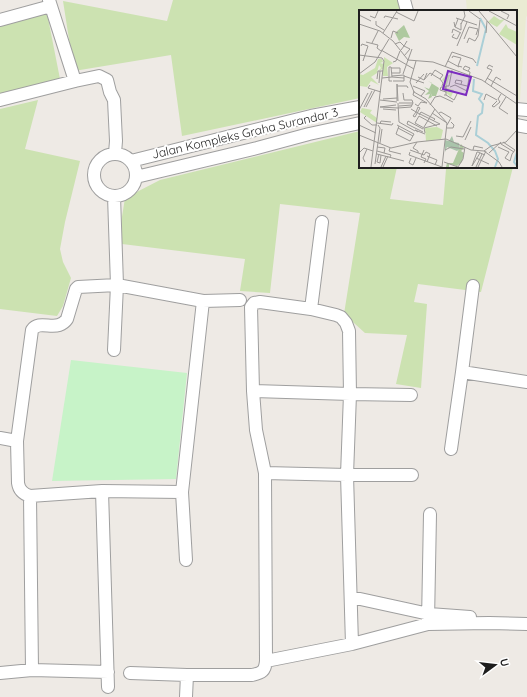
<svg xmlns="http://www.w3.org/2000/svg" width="527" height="697" font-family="Quicksand,sans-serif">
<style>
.farmland{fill:#eaebd3}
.grass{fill:#cce2b1}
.park{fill:#c7f3c8}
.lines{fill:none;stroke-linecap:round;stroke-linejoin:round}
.street-casing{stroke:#9f9f9f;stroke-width:14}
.street{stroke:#fff;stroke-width:12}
.labels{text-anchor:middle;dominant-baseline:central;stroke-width:4;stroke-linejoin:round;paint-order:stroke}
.street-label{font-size:12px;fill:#1e1e1e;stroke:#fff}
.inset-river{fill:none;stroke:#aacfd7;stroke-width:2}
.inset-road{fill:none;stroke:#9b9895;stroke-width:1}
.view{fill:#7b2cbf;fill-opacity:0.15;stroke:#7b2cbf;stroke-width:2}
.inset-edge{fill:none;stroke:#1e1e1e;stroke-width:2}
</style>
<rect width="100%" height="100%" fill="#eeeae5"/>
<!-- farmland -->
<path class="farmland" d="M466,0H527V16L526,17L520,100L516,99V11H467Z"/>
<!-- grass -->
<path class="grass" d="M173,0H398L402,11H360V98L182,136L171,55L74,71L63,1L167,21Z
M42,13H47L60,79L0,94V26Z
M38,100L25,149L80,161L65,222L60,249L63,262L71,278L63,306L57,316L0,309V109Z
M360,131V167H397L390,199L443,205L446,169L480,170L481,167H513L481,292L418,284L414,302L427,304L421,388L396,384L407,335L365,333L344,314L360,213L280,204L270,293L240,291L245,259L122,244L120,229L125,198L160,180Z"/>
<!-- park -->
<path class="park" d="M71,360L187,373L176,479L52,481Z"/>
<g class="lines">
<!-- street casing -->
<g class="street-casing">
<path id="street" d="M49,0L75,81
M404,0L407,11
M0,20L51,6
M0,100L75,81L99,76L107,80L110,92L114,100L116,141L115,153L112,154
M516,109L527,110
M516,125L527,127
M94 175a21 21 0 1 1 42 0a21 21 0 1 1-42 0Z
M131,161L311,116L360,107
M136,177L257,148L309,134L360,123
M473,286L462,372L527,382
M203,301L240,300
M311,309L322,222
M253,391L350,394L411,395
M0,438L17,441
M451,449L462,372
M265,473L347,475L350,394L349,331L346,323L341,317L336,315L311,309L260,302L254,303L251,307L253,391L256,430L265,473L266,661
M102,491L30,496C23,494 19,490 18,483L17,441L32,330C38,321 50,328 59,325C62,324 65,322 67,319L76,289L78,287L117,285L114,350
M182,492L186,560
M30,496L32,670L108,672
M351,597L429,614L470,617
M428,621L430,514
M352,644L347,475H412
M0,673L32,670
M130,673L187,675H252C262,673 265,671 266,661L352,644L428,624L489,623L527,624
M108,687L102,491L182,492L203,301L117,285L114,196
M186,697L187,675"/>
</g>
<!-- street -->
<use href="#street" class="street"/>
</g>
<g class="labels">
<!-- street labels -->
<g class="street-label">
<text transform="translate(245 133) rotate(-13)">Jalan Kompleks Graha Surandar 3</text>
</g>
</g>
<!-- overview -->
<g transform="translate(359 10)">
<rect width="158" height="158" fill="#eeeae5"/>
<path d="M135,6L141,10L146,9L138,17L129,12ZM147,14L149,18L158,22V35L140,24ZM25,47L34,53L28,57L29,66H24V59L19,61L22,58L20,55L18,63L12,67L20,75L12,71L8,77L1,76L0,64L4,65L16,58L19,49H23L24,52L21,53L25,54ZM87,65H91L87,78L95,80L92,87L85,81L86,73L83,70ZM3,98L13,100L11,103L18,108V113L1,102ZM78,117L84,120L82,129L67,131L66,118Z" fill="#cce2b1"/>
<path d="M45,15L51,28L45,27L40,31L36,23ZM69,71L80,78L77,86H73L71,81L73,87L69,89L71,84L66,85L70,81L65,77L70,79L73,73ZM102,134L105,138L102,141L105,143L103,152L98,156L90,154V157H87L88,153H94Z" fill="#aec99f"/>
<path d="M93,126L95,132L100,133L101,139L98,141L88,137L86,142V130L90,131Z" fill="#a9c4ab"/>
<path class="inset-river" d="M118,56L127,19L121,8M115,69L114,81L123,84L120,89L124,94L123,103L119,106L117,125L129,133L136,141L139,149L136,157M158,142L155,152L158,156"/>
<path class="inset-road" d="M110,1L121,9M120,1L158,47M130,1L158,16M142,1L150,5L148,9M37,2L55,11L59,1M0,5L12,11M11,6L16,8L19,1M25,8L26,6L39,9M97,8L118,15M17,11V15L25,20M95,12L96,17L99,9M0,14L21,21L34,31L49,50L74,52L123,70L158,94M102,14L106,6L105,1M96,17L102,20V13M24,23L38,1M93,23L94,19L102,23M127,23L128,11M95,24L93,27L98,29L101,23M32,28L34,21L39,23M105,29L110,17L119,19L117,25M7,32L19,35L18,38L22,41M13,33L19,21M108,33L110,28L116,31L119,26L121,10M36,34L41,32L45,36L42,40M2,36L3,34L9,36L4,51M98,36L108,12M22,40L55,59M0,45L23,48L25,51L12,157M45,46L51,39L45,36L48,31M93,48L94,46L102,48L99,56L103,57M57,51L51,72L55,82L67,89L88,113L83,157M89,51L100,57M34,52L37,51L41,41M32,57H30V71H33M86,57L93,42L114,49L117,53M32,58H41V63H33M104,59L111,62L108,80M104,59L106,56L111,58L109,61M0,64L16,52L30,29M44,64L53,39M33,66L45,65V68L33,67M45,66L65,73M72,66L76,60L84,65L81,69M59,67L65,70L68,63M23,68L33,67L32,57M128,68L158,86M18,69L19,61H24M65,70L71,63L81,69L84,73L83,76M34,71H45V68M126,72L133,60L128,58L130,55L134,57M20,73L21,61M57,73L65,64M102,74L103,71L97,70L96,73L108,76M11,75L9,78L22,82M38,76H48L49,78M54,76L66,81L62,86M90,76L93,60M132,76L137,67L142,70M91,77L96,75L108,81M55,81L54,85L68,93M87,82L81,80L82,77H87M44,83L45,90H53L54,93M85,85H87V76H90M87,85L95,90L99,82M147,87L140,98L149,104M24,89L38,88M21,90L38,92M125,90L127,84L138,90M38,91V74L39,91M138,91L133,96L135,97L141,92L139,89L142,84M39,93L40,112L56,121M40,93H54M56,94L59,96L62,92L68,93M37,95L21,97L39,98M71,95L76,87L81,86L94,92M40,96L53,95M5,97L13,81M7,97L16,80M39,98L52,97L54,93M24,99L37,100M52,99L57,102L59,97L61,98L56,107L54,106L57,102L59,103M0,100L9,83M59,103L81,114L65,118L66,123M73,103L88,113M80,103L82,102L92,108L88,115M60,105L62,102L76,109L74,111M7,106L5,108L13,115H18M18,113L33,115L34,113M21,114L22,111L32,112M48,114L49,111L64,119M48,114L64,122M0,115L17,123M38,115L55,124L51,131L37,124L40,116M65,117L76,99M39,118L54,126M65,118L56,113L60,106L78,116M88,118H94L95,115L92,112M59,122L56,120L66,124M0,125L32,138L58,132L87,129L112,140L125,141L140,152L143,157M97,126L104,127L112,111M106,130L112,117M58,132L54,138L59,141V143M144,132L156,140L153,144M21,133L23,119M142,134L155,142M18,137L26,138L25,143M139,137L150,142L146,148L151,151L153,144M31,138L30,141L42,144M51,140L65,145L67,142L71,144L68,152M86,140L92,137L105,139M114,140L115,136L124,138M18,141L32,145L31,147M125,141L132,136L147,132L158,120M51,142L50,145L83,157M0,143L5,138L14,141M121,143L113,156L118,142H119L126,145M130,143L142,132M18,144L45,151M20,144L18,152L21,153L22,145M68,146L78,150L76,155M52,148L50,153L54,155L57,148M117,148L130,154M6,152L4,148L8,139M85,152L99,157L104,149L106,137M65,153L67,149L62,147L65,140M16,154L21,118L19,115M22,157L27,146M24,157L29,146M117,157L123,144M119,157L127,141"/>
<path class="view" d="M89,61L112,67L107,85L84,79Z"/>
<rect width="158" height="158" class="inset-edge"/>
</g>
<!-- north arrow -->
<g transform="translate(495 665) rotate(75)" stroke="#ffffff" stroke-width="3" paint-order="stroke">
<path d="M0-3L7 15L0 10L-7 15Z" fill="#1e1e1e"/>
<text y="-6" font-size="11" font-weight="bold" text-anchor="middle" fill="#1e1e1e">U</text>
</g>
</svg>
